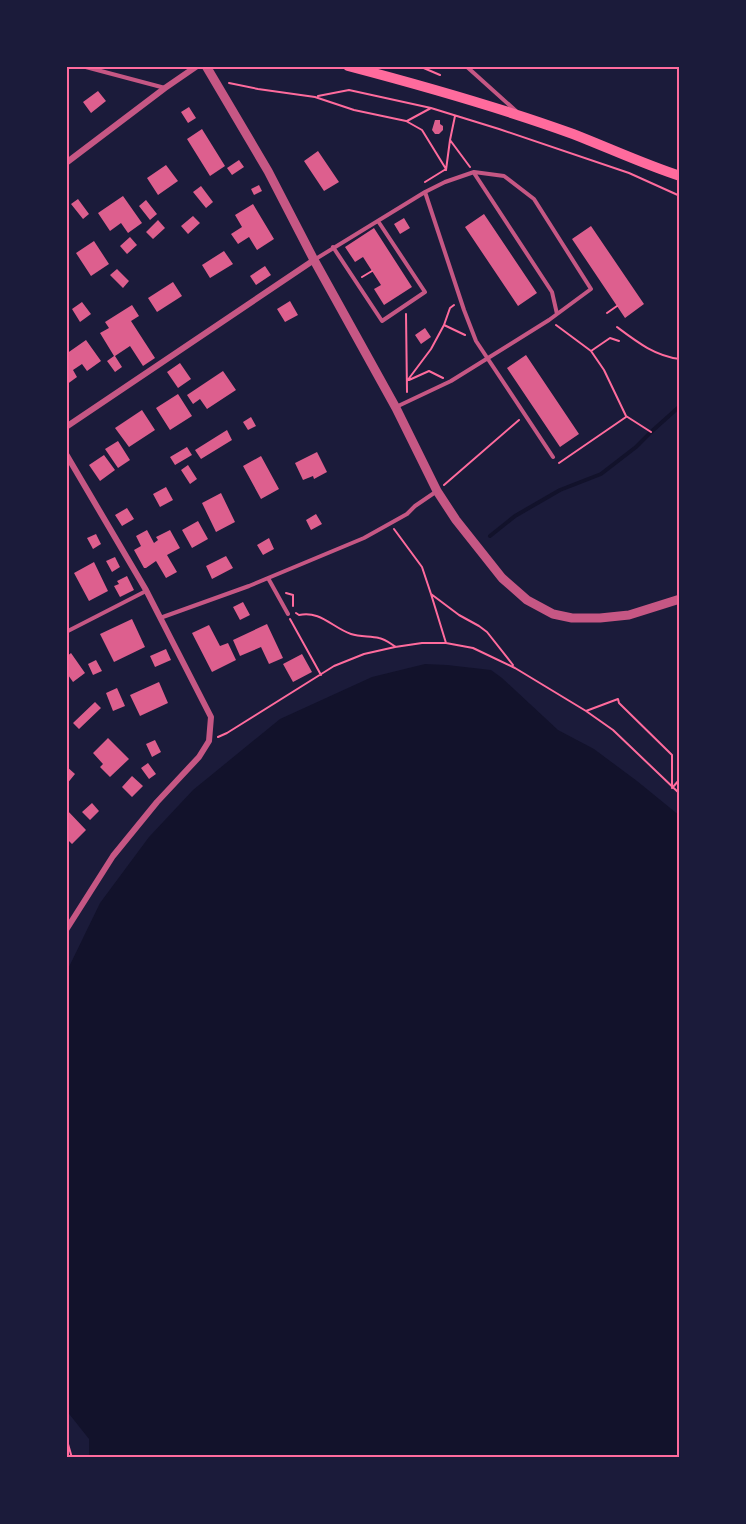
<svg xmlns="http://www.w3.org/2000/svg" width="746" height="1524" font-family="Arial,sans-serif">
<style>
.water{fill:#12122b}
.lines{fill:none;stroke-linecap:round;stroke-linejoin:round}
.stream{stroke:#12122b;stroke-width:4}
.building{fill:#dd5f8e}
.path{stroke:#ff6b9d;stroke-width:2}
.service{stroke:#c65784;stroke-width:4}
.minor{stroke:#c65784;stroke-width:6}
.tertiary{stroke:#c65784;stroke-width:9}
.secondary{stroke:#ff6b9d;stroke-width:10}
.neatline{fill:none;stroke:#ff6b9d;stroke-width:2}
</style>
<rect width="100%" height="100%" fill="#1b1b3a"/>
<!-- water -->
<path class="water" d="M425,664L447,665L491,670L502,678L558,730L594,749L637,781L680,816V1458H89V1439L66,1410V973L100,903L149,837L193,790L280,719L372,677Z"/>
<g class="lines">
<!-- stream -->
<path class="stream" d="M490,536L515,516L560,490L601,474L636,447L651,432L680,406"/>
</g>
<!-- building -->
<path class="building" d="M98,91L106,101L91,113L83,102Z
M189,107L196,118L188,123L181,112Z
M435,120H440V124L443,126V130L439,134H435L432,130Z
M202,129L225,166L210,176L187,139Z
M318,151L339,182L324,191L304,161Z
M239,160L244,167L232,175L227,168Z
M166,165L178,181L158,195L147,178Z
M259,185L262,191L254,195L251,189Z
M201,186L213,202L206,208L193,192Z
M123,196L142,223L128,233L121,223L110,231L98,213Z
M78,199L89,214L83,219L71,204Z
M146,200L157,214L150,220L139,206Z
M253,204L274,239L257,250L249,237L238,244L231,234L242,227L235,215Z
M484,214L537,293L518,306L465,227Z
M193,216L200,223L188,234L181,226Z
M404,218L410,228L400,234L394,224Z
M158,220L165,228L153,239L146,232Z
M591,226L644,304L625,318L572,239Z
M374,228L412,287L384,305L374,289L381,285L363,257L355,262L345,247Z
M130,237L137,245L127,254L120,246Z
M94,241L109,264L91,276L76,253Z
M224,251L233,264L210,278L202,265Z
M265,266L271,275L256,285L250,276Z
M117,269L129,281L123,288L110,275Z
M173,282L182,296L157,312L148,298Z
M290,301L298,315L285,322L277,309Z
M82,302L91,314L80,322L72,309Z
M132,305L139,316L131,321L155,358L143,366L130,346L115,356L122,367L115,372L107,361L114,356L100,333L109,328L105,322Z
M425,328L431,337L421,344L415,335Z
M86,340L101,361L87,371L82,364L73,370L77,377L66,385V354Z
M526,355L579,434L560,447L507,368Z
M180,363L191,379L178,388L167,372Z
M223,371L236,390L207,409L200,399L193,404L187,395Z
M178,394L192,416L170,430L156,408Z
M142,410L155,430L129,447L115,428Z
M251,417L256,426L248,430L243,422Z
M227,430L232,440L201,459L195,450Z
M118,441L130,460L118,468L105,449Z
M187,447L192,455L175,465L170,457Z
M317,452L327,472L314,479L313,476L303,480L295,463Z
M104,455L115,470L100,481L89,465Z
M261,456L279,489L261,499L243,466Z
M188,465L197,479L190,484L181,470Z
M166,487L173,500L160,507L153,494Z
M221,493L235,522L216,532L202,503Z
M127,508L134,519L122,526L115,515Z
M316,514L322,524L311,530L306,520Z
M198,521L208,539L192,548L182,530Z
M147,530L154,543L158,540L156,537L170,530L180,548L167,555L177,572L166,578L156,561L146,568H144L134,550L141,546L136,536Z
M96,534L101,544L93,549L87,538Z
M269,538L274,549L263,555L257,545Z
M226,556L233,568L212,579L206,566Z
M115,557L120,567L112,572L106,561Z
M94,562L108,591L89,601L74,573Z
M127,576L134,590L120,597L114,586L119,584L117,581Z
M243,602L250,615L240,620L233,607Z
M132,619L145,647L114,662L100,634Z
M267,624L283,658L269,664L261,647L240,656L233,640Z
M209,625L220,646L228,643L236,660L212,672L192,633Z
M166,649L171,660L155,667L150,656Z
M71,653L85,673L73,682L66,672V657Z
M302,654L312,672L293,682L283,664Z
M96,660L102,671L93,675L88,664Z
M159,682L168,703L140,716L130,695Z
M117,688L125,706L113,711L106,693Z
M95,702L101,708L79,729L73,723Z
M108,738L129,759L110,777L100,767L103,764L93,753Z
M155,740L161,752L152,757L146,744Z
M148,763L156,774L149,779L141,768Z
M66,766L75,774L66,785Z
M132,776L143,786L132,797L122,787Z
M92,803L99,811L90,820L82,812Z
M66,809L86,830L72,844L66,838Z"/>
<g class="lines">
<!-- path -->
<path class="path" d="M419,66L440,75
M229,83L258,89L315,97L354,110L406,121L422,130L446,169L425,182
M318,96L349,90L431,108L499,129L629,173L680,196
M455,116L450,140L470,167
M407,121L431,108
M446,170L450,140
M362,277L372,271
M607,313L617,306
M406,314L407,392
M444,325L465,335
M556,325L591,351L604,370L626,416L651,432
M617,327C637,342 655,356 680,359
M591,351L610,338L619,341
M409,380L429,371L443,378
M407,381L431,349L444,325L450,308L454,305
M559,463L626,417
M444,485L519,420
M394,529L422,567L431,594L459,615L479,626L487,632L513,665
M286,593L293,595V606
M431,594L446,643
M296,613L299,615C320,610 333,628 351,634C360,637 370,636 379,638C385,639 391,644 396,647
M290,619L321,675
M586,711L618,699L619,703L672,755V787
M218,737L227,733L334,666L364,654L395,647L422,643H446L473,648L515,668L586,711L613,730L680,794
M672,788L680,779
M66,1437L72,1458"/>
<!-- service -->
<path class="service" d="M82,66L165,88
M466,66L516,111
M474,173L552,292L557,314
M425,192L464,310L476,341L553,457
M333,247L382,321L425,292L378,221
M314,260L425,192L445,182L474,172L504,176L534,199L591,289L549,320L451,381L396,407
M268,578L288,614
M160,618L249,586L364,538L407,514L415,506L437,491
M66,632L146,591"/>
<!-- minor -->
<path class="minor" d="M66,163L165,88L197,66
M66,427L314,260
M66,454L146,590L211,717L209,741L199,757L157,802L113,856L66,930"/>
<!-- tertiary -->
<path class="tertiary" d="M206,66L268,171L314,260L396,408L437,491L456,520L502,578L527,600L553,614L572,618H600L629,615L680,599"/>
<!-- secondary -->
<path class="secondary" d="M348,66C424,86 499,107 573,134C609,148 643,164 680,176"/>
</g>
<!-- border -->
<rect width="746" height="1524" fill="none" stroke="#1b1b3a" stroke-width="135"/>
<rect x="68" y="68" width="610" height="1388" class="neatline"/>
</svg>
